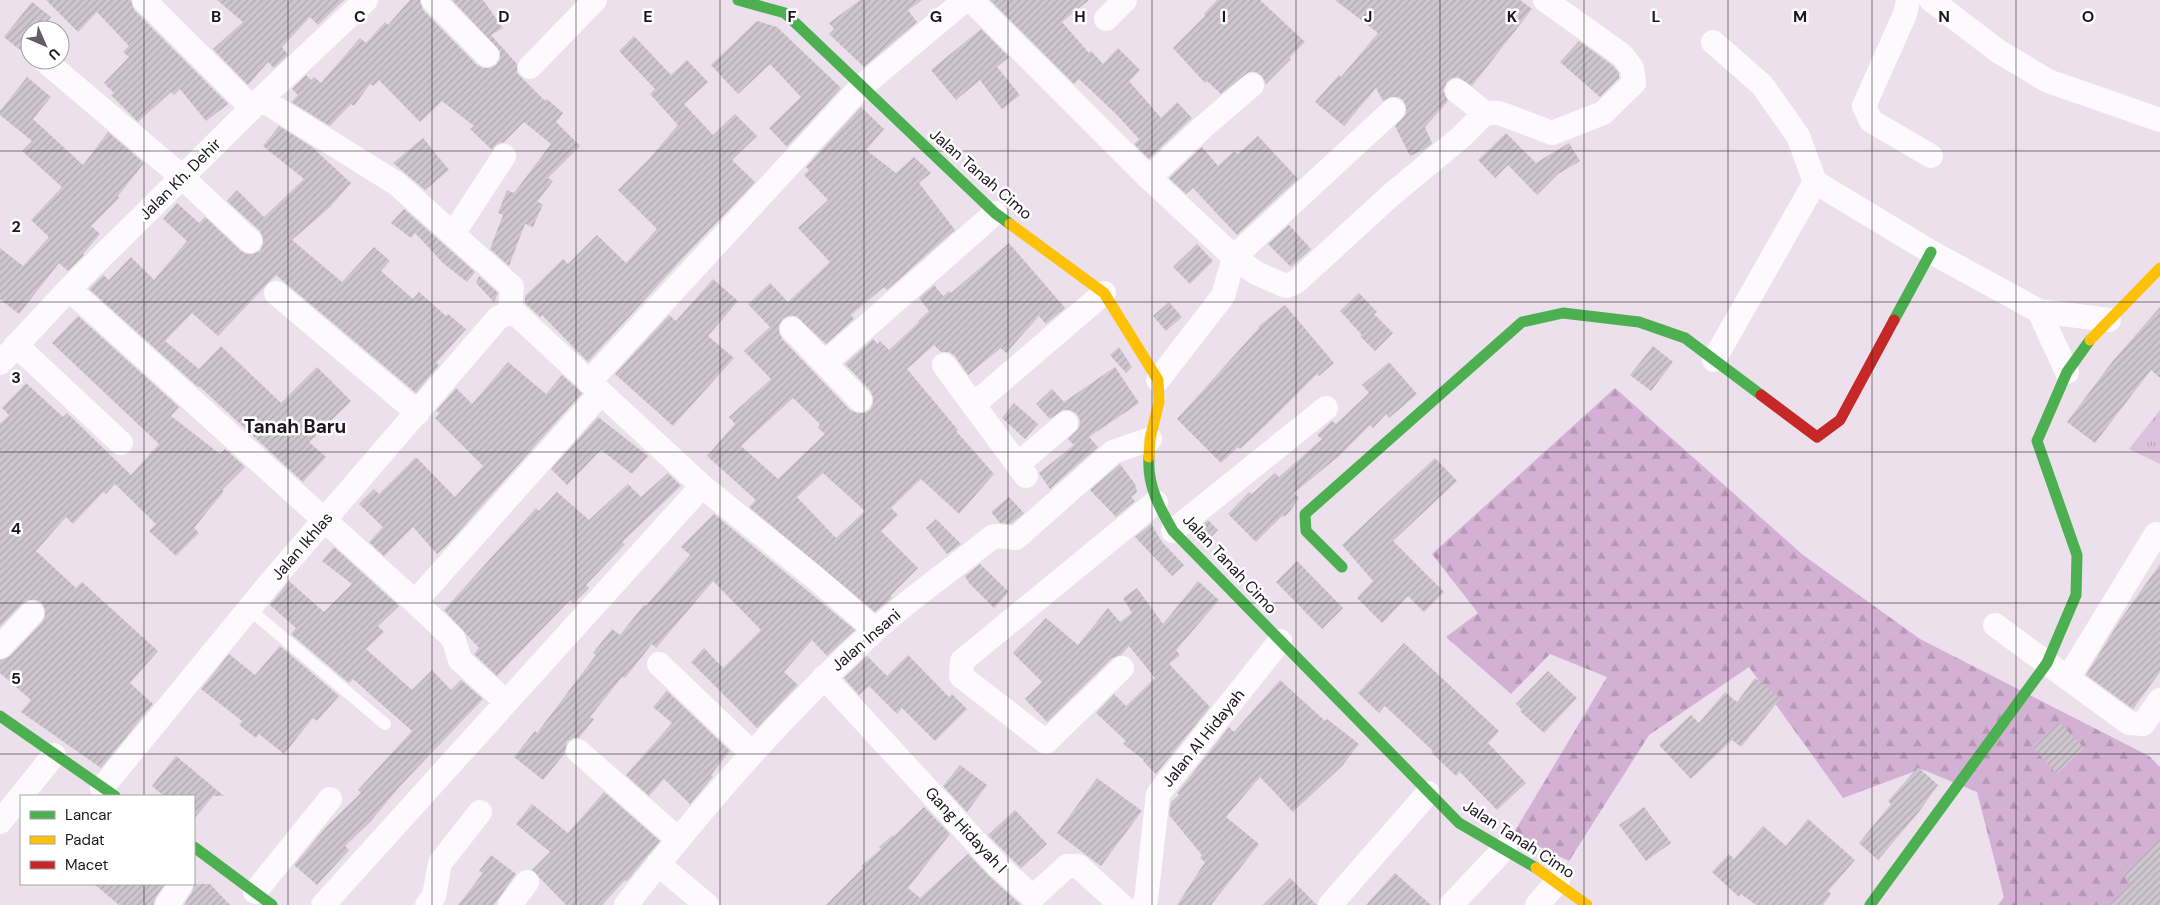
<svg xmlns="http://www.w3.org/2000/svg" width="2160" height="905" font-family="'DM Sans',sans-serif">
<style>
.grass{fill:url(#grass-tufts)}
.forest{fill:url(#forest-firs)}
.building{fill:url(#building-hatch);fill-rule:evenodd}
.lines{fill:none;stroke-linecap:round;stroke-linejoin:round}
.lane{stroke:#fcfafc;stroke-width:12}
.street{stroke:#fcfafc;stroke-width:24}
.fast{stroke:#4caf50;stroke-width:11}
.slow{stroke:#ffc107;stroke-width:11}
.jam{stroke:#c62828;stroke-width:11}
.grid{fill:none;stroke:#1d161e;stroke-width:1;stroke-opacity:0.55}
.labels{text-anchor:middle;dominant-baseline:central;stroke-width:5;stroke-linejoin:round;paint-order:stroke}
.street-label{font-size:16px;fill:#1d161e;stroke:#fff}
.quarter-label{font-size:19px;font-weight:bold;fill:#1d161e;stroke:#fff}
.grid-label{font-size:16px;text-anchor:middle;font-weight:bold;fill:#1d161e;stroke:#fff;stroke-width:5;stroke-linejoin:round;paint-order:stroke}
</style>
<defs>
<pattern id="grass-tufts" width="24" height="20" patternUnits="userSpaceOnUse" patternTransform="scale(1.25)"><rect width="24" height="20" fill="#dcc2dc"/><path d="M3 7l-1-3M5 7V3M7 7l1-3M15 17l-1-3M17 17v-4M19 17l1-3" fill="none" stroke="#bca6bc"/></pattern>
<pattern id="forest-firs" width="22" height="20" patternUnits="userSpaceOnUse" patternTransform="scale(1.25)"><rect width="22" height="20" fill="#d3b1d4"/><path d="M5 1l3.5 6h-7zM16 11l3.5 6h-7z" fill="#b598b6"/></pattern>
<pattern id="building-hatch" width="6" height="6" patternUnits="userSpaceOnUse" patternTransform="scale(1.25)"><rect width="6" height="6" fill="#cec5ce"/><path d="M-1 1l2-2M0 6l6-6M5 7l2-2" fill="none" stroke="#b0a8b0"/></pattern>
</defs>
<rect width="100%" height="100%" fill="#ebe0eb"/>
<!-- grass -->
<path class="grass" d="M2160,410V464L2129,449Z"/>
<!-- forest -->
<path class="forest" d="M1615,388L1803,555L1920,639L2149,756L2160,767V860L2115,905H1998L2004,897L1977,792L1921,769L1843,798L1749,667L1649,735L1569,861L1513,834L1607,677L1550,654L1511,694L1446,637L1478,613L1432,554Z"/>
<!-- building -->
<path class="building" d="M46,0H131L134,10L228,104L206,121L180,89L174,95L171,92L138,122L111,95L114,93L104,83L129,57L123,52L129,46L97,12L78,32Z
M217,0H344L318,25L310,17L282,47L288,55L274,68L268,62L248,85L213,49L243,22Z
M410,0H420L423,10L477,65L483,68H490L496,65L500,59V51L452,0H483L503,28L491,35L517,64V73L545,101L547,99L563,113L556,122L580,146L548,178L553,181L537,202L543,204L533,227L525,224L509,266L490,249L503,215L498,213L507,190L514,193L551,144L524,122L504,142L497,144L492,150L470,129L474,126L442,101L420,122L379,80L373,86L370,84L354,106L351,104L330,126L291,102L298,95L292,89L306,75L311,80L314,77L321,83L360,38L366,43L385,22L388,25Z
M860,0H922L908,10L917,22L864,67L829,34L834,29L829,23Z
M990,0H1089L1062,22L1089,53L1091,51L1103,64L1118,48L1140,70L1129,81L1161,118L1177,102L1192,118L1149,159L1134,144L1139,139L1116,114L1079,79L1074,84Z
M1217,0H1260L1305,42L1289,58L1291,59L1266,84L1262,76L1256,72H1249L1221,94L1207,81L1205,83L1173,48L1205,16L1204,14Z
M1335,0H1520L1532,9L1472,86L1458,77L1452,78L1447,82L1443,90L1448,101L1425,127L1432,143L1425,149L1410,156L1395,126L1406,114V106L1403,100L1398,97H1390L1383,101L1376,88L1344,126L1315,102L1339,75L1341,77L1378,33Z
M32,2L51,17L41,30H30V58L4,37Z
M757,21L777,27L841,88L787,147L769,128L801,97L770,64L738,94L711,65Z
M981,29L1009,57L997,67L1020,95L1002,109L980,80L956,100L931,70Z
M634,36L671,75L687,60L708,82L684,104L713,135L735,114L757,136L732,160L755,182L682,259L588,362L542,315L540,317L525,303V296L563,259L568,264L597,235L626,263L657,229L618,190L649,159L678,125L650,94L655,89L619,51Z
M1579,41L1612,65L1619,73V78L1600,97L1560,62Z
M27,77L51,97L33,119L83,165L108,132L144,163L118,196L119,198L91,226L100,234L83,254L84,255L68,271L59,263L19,314L0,299V248L23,266L49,237L31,220L62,187L22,151L32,141L0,115V111Z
M861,107L884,129L866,150L896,173L914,157L931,173L919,183L955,230L887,290L884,287L851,315L854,319L826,344L796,316H788L783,319L779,325V332L782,339L850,410L857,413H864L870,410L873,403V397L870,390L845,364L873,339L878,344L880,341L889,350L919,322L918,321L929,311L919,298L934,285L943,296L949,291L951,293L1009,243L1065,308L1046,324L1039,316L1006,353L1001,348L968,375L955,356L949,352H941L934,345L907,369L958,430L956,431L994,474L959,514L921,479L891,508L898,515L881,531L918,568L890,596L892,598L875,612L749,507L756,500L707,456L735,424L729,417L771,379L744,351L770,327L748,304L770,283L788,302L830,262L798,228L828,200L804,175L809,170L806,167ZM793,398L820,424L818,428L825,434L778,479L741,446ZM823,473L865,511L836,538L797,497Z
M279,126L312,147L351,183L329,208L292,240L342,282L374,247L390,261L381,271L413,299L419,292L446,316L448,314L466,329L436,363L439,365L416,393L276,275L218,336L192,313L165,341L199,369L221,346L281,403L317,367L351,401L309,442L326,457L303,482L199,386L198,387L89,289L103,275L109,280L131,257L154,280L187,241L163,219L177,203L199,223L205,217L241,251L247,254H253L260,251L263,244V238L260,231L227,201L237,190L264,217L304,179L263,146Z
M1506,133L1536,163L1569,143L1580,161L1558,174L1537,195L1508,165L1495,178L1478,160Z
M1258,136L1298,179L1237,235L1193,188L1186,194L1169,178L1202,147L1218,166L1234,151L1238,154Z
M423,138L449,170L425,190L393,163Z
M404,209L475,272L467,282L444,264L415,233L411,238L391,223Z
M1289,225L1311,249L1291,267L1268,244Z
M1197,244L1213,261L1190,284L1173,267Z
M479,276L498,293L494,302L476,283Z
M713,279L738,301L708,336L734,358L673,426L615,374L669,315L676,321Z
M1359,293L1377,312L1374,314L1393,333L1375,351L1360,336L1362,335L1340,311Z
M1169,302L1182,317L1166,331L1153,316Z
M1285,305L1334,363L1319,376L1317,374L1266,425L1240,449L1238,447L1221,463L1177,419L1259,328L1258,327Z
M2160,307V378L2151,370L2095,443L2067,422L2112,362Z
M78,316L179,407L171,416L220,454L225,449L245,467L222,490L224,491L194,528L199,533L176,556L149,531L156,524L115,484L106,494L103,492L73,524L66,517L36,551L76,588L82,582L158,651L130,683L153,704L101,768L21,712L31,700L0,673V660L10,656L42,622L45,616V610L42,603L36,600H29L22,604L0,627V424L9,415L2,408L26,383L63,417L67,413L131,475L159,444L52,343Z
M1653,346L1673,362L1651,391L1630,375Z
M1119,347L1132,367L1126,373L1110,355Z
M508,362L546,394L562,375L582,393L448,544L437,554L413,527L384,556L369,542L383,527L359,504L374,489L379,494L416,457L455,497L483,466L435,418L440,413L436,411L456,388L472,404Z
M1389,362L1417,394L1389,418L1386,414L1373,428L1370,425L1339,456L1294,493L1299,498L1290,511L1284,517L1283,515L1256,542L1228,514L1249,492L1252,494L1275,473L1279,477L1322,439L1317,435L1332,421L1336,424L1369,393L1362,385Z
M1115,367L1139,403L1089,437L1098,447L1050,489L1039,473L1074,445L1068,439L1079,428L1080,421L1077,414L1070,410H1063L1050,419L1036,404L1052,389L1064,402Z
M1014,403L1038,424L1025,439L1002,418Z
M598,417L648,456L632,474L601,450L567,485L551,469Z
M1435,458L1457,481L1393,541L1444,592L1424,612L1408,596L1382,623L1357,598L1373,581L1342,545Z
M1120,464L1135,484L1137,492L1131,497L1135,501L1116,517L1090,490Z
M668,473L681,486L622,542L625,544L586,585L589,588L573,604L570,600L497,676L474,654L479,648L444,610L536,508L539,511L557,492L589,520L628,484L641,497Z
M1009,497L1024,513L1011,524L1000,523L991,512Z
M714,514L855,630L827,656L812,640L784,672L798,685L757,728L691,662L704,648L723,668L761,630L713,581L656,648L652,644L625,678L622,677L590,717L594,719L579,738H573L567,742L565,753L543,780L514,757L535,731L537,733L596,655L593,653L612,629L620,635L644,605L646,606L690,555L681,547Z
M936,519L961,544L947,554L926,528Z
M1208,520L1218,530L1206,542L1195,531Z
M1151,524L1162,542L1184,565L1172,576L1135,537Z
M334,547L399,606L378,626L384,632L366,649L412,690L432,670L451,690L461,680L483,699L400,786L371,821L345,846L349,850L317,885L294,865L327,826L361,793L358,790L412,731L353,679L349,683L291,634L296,628L270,605L289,581L324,612L352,584L322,561Z
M1297,561L1343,608L1322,629L1276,582Z
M980,564L1009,592L994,608L969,583L965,576Z
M2160,564V672L2133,709L2086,675L2120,620Z
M1198,581L1219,600L1176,650L1180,655L1169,664L1210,707L1156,774L1143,761L1144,760L1123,744L1126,741L1096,713L1114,694L1126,706L1155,678L1129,646L1121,655L1112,658L1047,722L1025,699L1042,682L1013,653L1046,618L1078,645L1108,608L1120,622L1132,613L1123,598L1137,588L1163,624Z
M1404,643L1499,731L1488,743L1526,783L1497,810L1460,772L1456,776L1431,752L1433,751L1385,706L1379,713L1358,693Z
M280,646L339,696L317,721L313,718L284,754L259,734L256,738L239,725L242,721L201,689L229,654L255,675Z
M908,655L949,697L952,694L967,709L935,741L902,708L897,714L869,686L859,695L844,678L867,656L887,676Z
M1548,671L1577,698L1544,733L1520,711L1522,710L1516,704Z
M1755,678L1781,698L1741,747L1732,740L1691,779L1659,745L1691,715L1699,723L1725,692L1737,702Z
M1280,680L1325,721L1327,719L1359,744L1342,766L1293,812L1260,777L1226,817L1259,844L1211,905H1177L1205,862L1200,858L1202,855L1169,815L1171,802L1179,795L1177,793L1229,727L1234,732Z
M667,691L730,751L711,775L713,777L690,804L664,779L649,796L626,775L672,723L653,707Z
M2059,722L2084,748L2057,774L2032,747Z
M176,756L224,796H213L194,819V796H164L152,786Z
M960,765L987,785L967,812L943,786Z
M1918,767L1938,785L1918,813L1878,860L1859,843L1891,804L1888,801Z
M1097,778L1142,811L1101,866L1057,833Z
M604,792L660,841L631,876L626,881L625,880L602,905H566L532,870L550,852L516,824L532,804L568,833Z
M924,807L950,834L908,888L920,898L968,854L989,876L1021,905H826L863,868L861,866L881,849L879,847L893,835L894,836Z
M1644,807L1671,843L1646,861L1619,825Z
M1015,810L1047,844L1021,868L988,835Z
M1808,819L1855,860L1828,891L1831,894L1823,905H1756L1741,894L1739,897L1712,872L1729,854L1734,859L1763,826L1786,846Z
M2160,839V905H2108L2131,884L2123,874Z
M491,855L516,874L494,905H458L483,873L479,871Z
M1395,873L1431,905H1366Z
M1290,878L1317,905H1263Z
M94,884H165L156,897L153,905H119Z
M195,884H210L230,905H184L192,892Z"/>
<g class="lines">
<!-- lane -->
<path class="lane" d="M249,609L385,724"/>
<!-- street -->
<path class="street" d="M144,0L252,108
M433,0L487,55
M971,0L1149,178L1234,257L1256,273L1286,286L1296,282L1391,195L1461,137L1485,113
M1908,0L1905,14L1864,106L1871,121L1931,156
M1931,0L1998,51L2048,81L2160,120
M1106,19L1125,0
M1713,42L1762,85L1798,136L1815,182L1931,252L2039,311L2109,320
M44,60L182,177L250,241
M530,67L595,0
M1457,91L1485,113H1499L1552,133L1603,113L1634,83L1632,68L1622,55L1545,0
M261,99L397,184L512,287L510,312
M1149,178L1202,128L1252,85
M453,234L504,156
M69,289L415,602L453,638L460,660L506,702
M276,293L418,413
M2039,311L2067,372
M510,312L515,313L702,486L819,581L875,630
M792,329L860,400
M16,345L121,443
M1714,360L1815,182
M826,362L995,213
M0,363L69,289L261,99L366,0
M944,365L1026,476
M1158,380L1223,296L1234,257L1393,110
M589,382L861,87L965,0
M973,405L1104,293
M1017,465L1066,423
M1173,531L1326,408
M415,602L601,393
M1995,625L2129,723L2143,724L2160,700
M0,647L32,613
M659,664L752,753
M1122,668L1046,742L961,676L962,661L1156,502
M824,677L998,866L1033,897L1067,866H1078L1121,905
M2068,678L2156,534L2160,535
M578,751L678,839
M102,788L270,583L498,318L510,312
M0,822L54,755
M658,864L707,905
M255,892L330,799
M167,905L181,884
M323,905L702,486
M427,905L434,896L440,863L480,812
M510,905L527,882
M626,905C702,808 781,715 873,632C910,598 953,569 992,537L996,536L1016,538L1113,452L1150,439
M1143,905L1146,900L1158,794L1280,641
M1330,905L1428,793
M1451,905L1505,848
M1537,905L1558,881"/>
<!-- fast -->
<path class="fast" d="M738,0L785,13L995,213L1010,224
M1894,320L1931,252
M1149,457C1147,485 1159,507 1173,531L1459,823L1536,868
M1342,567L1306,531L1305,514L1522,322L1563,313L1639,322L1685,338L1761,395
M0,716L115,796
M194,847L272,905
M1870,905L2047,663L2076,595L2077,555L2037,441L2067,372L2090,340"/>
<!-- slow -->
<path class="slow" d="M1010,224L1104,293L1158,380L1159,402L1150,439L1149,457
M2090,340L2160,268
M1536,868L1587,905"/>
<!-- jam -->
<path class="jam" d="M1761,395L1817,437L1840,420L1894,320"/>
</g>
<!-- grid -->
<path class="grid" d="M144,0V796M288,0V905M432,0V905M576,0V905M720,0V905M864,0V905M1008,0V905M1152,0V905M1296,0V905M1440,0V905M1584,0V905M1728,0V905M1872,0V905M2016,0V905M0,151H2160M0,302H2160M0,452H2160M0,603H2160M0,754H2160M144,884V905"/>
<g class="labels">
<!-- street labels -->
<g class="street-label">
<text transform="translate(981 174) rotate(41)">Jalan Tanah Cimo</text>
<text transform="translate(180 179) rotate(-45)">Jalan Kh. Dehir</text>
<text transform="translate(302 546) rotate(-49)">Jalan Ikhlas</text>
<text transform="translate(1230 564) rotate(47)">Jalan Tanah Cimo</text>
<text transform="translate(866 640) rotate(-41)">Jalan Insani</text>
<text transform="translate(1203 738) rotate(-51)">Jalan Al Hidayah</text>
<text transform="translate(966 830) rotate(47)">Gang Hidayah I</text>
<text transform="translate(1519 839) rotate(33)">Jalan Tanah Cimo</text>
</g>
<!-- quarter labels -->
<g class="quarter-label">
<text x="295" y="426">Tanah Baru</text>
</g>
</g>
<g class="grid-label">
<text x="216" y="22">B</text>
<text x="360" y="22">C</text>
<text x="504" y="22">D</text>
<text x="648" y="22">E</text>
<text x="792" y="22">F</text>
<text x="936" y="22">G</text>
<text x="1080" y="22">H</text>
<text x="1224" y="22">I</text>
<text x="1368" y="22">J</text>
<text x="1512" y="22">K</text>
<text x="1656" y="22">L</text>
<text x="1800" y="22">M</text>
<text x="1944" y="22">N</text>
<text x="2088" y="22">O</text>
<text x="16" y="232">2</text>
<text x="16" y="383">3</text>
<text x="16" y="534">4</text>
<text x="16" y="684">5</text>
</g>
<!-- legend -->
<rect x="20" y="795" width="175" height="90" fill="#ffffff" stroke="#a5a2a5"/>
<rect x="30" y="811" width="25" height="8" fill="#4caf50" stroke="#a5a2a5"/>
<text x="65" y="820" font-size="15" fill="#1d161e">Lancar</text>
<rect x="30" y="836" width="25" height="8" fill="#ffc107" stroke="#a5a2a5"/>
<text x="65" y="845" font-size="15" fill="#1d161e">Padat</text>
<rect x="30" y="861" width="25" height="8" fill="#c62828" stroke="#a5a2a5"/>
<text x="65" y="870" font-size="15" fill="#1d161e">Macet</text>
<!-- north arrow -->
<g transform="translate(45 45) rotate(135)"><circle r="24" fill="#ffffff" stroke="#a5a2a5"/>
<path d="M0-4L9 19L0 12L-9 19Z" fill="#655d66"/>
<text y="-8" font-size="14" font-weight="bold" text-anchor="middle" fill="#1d161e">U</text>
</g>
</svg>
